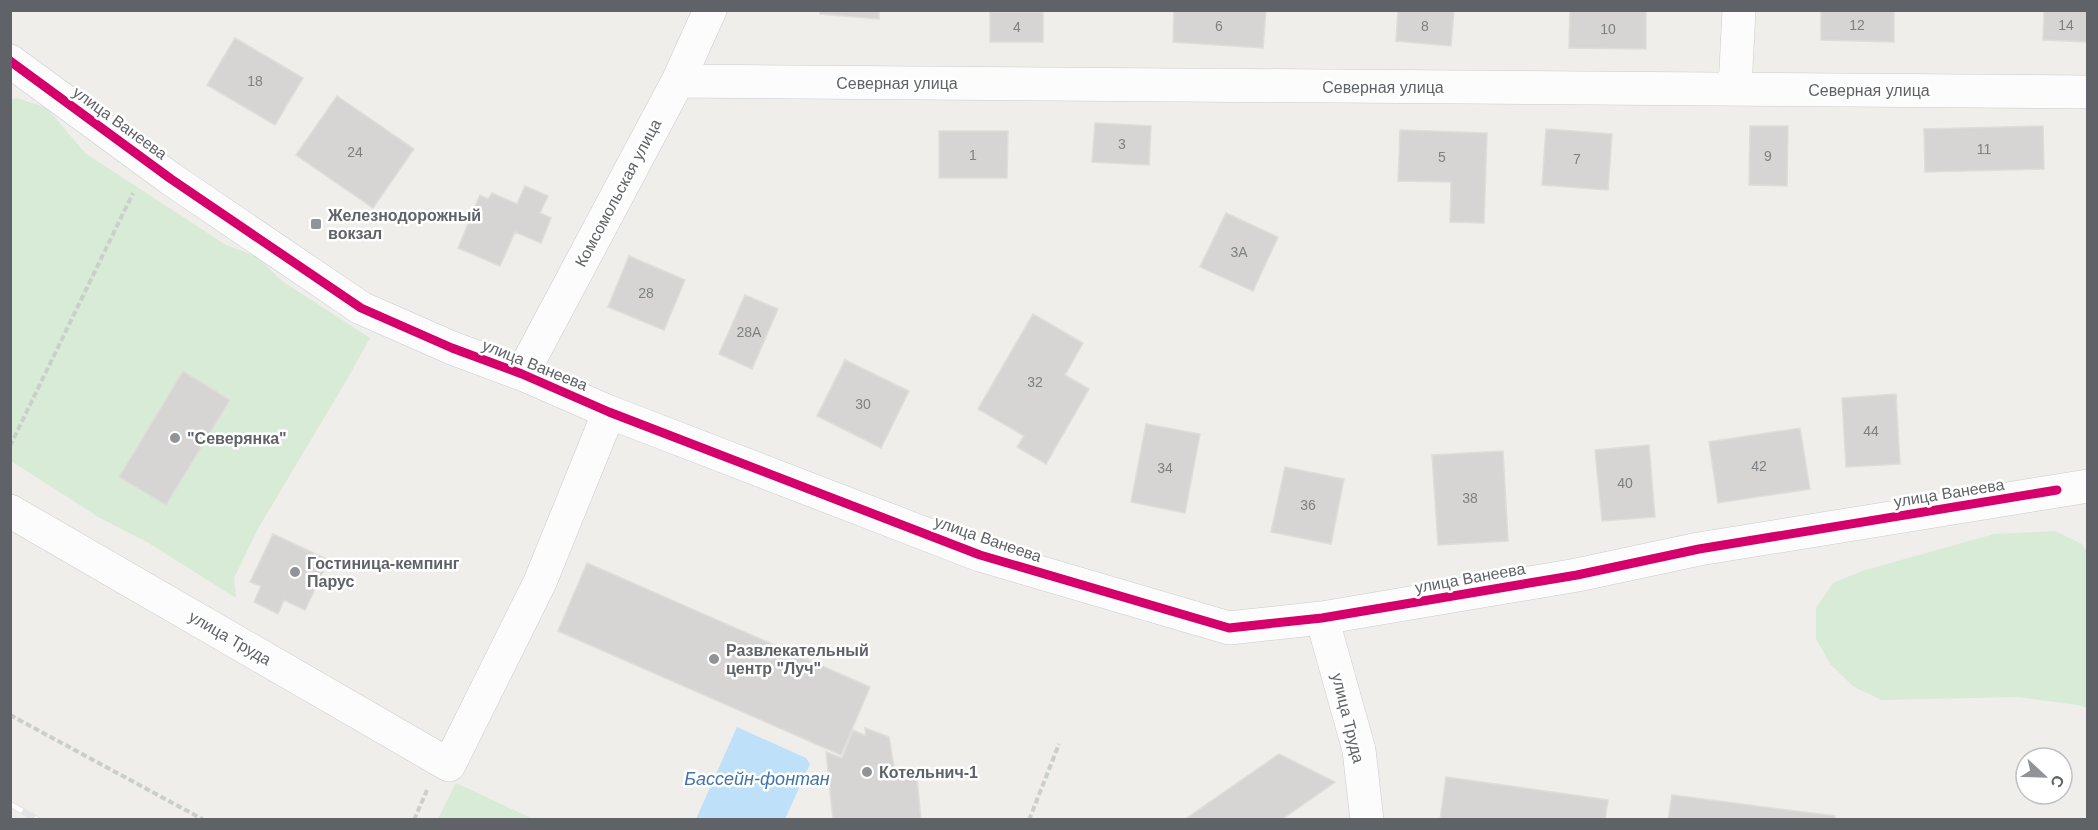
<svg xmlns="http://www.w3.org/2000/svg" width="2098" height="830" font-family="Arial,sans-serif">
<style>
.green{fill:#d8ebd6}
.water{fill:#bfe0f9}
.building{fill:#d6d5d3;stroke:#deddd9;stroke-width:1.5}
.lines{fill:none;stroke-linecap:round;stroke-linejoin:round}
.minor-casing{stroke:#cbcccc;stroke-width:34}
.path{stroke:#cacfcc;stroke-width:4;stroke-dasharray:6 3;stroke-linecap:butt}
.minor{stroke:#fdfcfc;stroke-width:33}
.rail-casing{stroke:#e4e4e4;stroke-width:7}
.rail{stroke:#fff;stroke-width:4.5;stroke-dasharray:14;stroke-linecap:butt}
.cycleway-casing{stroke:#fff;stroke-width:13}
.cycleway{stroke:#d6006c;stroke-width:9}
.poi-dot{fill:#919496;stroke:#fff;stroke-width:2}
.labels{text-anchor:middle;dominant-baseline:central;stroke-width:5;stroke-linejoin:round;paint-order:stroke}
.number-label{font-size:14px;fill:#7e8184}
.street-label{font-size:16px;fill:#5f6368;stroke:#fff}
.poi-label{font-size:16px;font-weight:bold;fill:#5f6368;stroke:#fff;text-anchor:start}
.water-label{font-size:18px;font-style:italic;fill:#4174aa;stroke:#fff}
</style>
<rect width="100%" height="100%" fill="#efeeea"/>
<!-- green -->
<path class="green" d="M17,98L47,108L85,153L226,245L258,257L282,281L370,338L349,376L259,527L234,578L236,598L147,542L100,518L11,461L10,100Z
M2055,531L2082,544L2087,552V708L2078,705L2017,697L1882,700L1854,687L1831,665L1816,639V608L1833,583L1862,571L1994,534Z
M456,783L533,819H438Z"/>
<!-- water -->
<path class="water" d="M737,727L806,758L810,764L785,819H696Z"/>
<!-- building -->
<path class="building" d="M820,10H879V19L820,14Z
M1174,10H1266L1263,48L1173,42Z
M1398,10H1454L1451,46L1396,41Z
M1570,10H1646V49L1569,48Z
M1821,10H1894V42L1821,40Z
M2044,10H2088V42L2043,40Z
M990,12H1043V42H990Z
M235,38L303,78L275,125L207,85Z
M337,96L414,149L373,208L296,155Z
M1095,123L1151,126L1149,165L1092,162Z
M1750,126H1788L1787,186L1749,185Z
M2043,126L2044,169L1925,172L1924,129Z
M1546,129L1612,134L1608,190L1542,185Z
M1400,130L1487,133L1484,223L1450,222L1451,182L1398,181Z
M939,131H1008L1007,178H939Z
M525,186L548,196L540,213L551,218L541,243L515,232L500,266L458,248L480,195L488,199L492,193L517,204Z
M1226,213L1278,237L1253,291L1200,267Z
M629,256L685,280L664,330L608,307Z
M745,295L778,309L752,369L719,354Z
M1033,314L1083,343L1065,375L1089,389L1046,464L1017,447L1024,436L978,409Z
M845,360L909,391L881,448L817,416Z
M183,371L230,400L166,505L119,477Z
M1896,394L1900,464L1846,467L1842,398Z
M1146,424L1200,434L1185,513L1131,502Z
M1800,428L1810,489L1718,503L1709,442Z
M1649,445L1655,517L1602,521L1595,450Z
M1503,451L1508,541L1438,545L1432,455Z
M1285,467L1344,479L1331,544L1271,532Z
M273,534L329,560L305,610L284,600L278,614L254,602L261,586L250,582Z
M587,563L870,687L841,755L558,631Z
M865,728L889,737L894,767L917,778L921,820H833L826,752L842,758L853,730L866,736Z
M1279,754L1335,782L1281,820H1184Z
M1446,777L1608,800L1605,820H1440Z
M1672,795L1835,816L1834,820H1668Z"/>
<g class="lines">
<!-- minor casing -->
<g class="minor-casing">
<path id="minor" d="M10,61L171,179L361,308L452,348L522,374L609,412L980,555L1229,628L1322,618L1577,575L1699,549L2088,486
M678,81L2088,92
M1735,89L1739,10
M522,374L678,81L710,10
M10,511L449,765L540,582L609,412
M1322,618L1359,750L1367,820"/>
</g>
<!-- path -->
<path class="path" d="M10,446L133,193
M10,715L204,820
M414,820L427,790
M1029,820L1059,744"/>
<!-- minor -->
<use href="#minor" class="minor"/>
<!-- rail casing -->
<g class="rail-casing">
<path id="rail" d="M10,804L38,820"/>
</g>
<!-- rail -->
<use href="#rail" class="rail"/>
<!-- cycleway casing -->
<g class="cycleway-casing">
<path id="cycleway" d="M10,61L171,179L361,308L452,348L522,374L609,412L980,555L1229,628L1322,618L1577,575L1699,549L2057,490"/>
</g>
<!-- cycleway -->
<use href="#cycleway" class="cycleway"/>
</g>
<!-- markers -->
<g class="poi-dot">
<rect x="310" y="218" width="12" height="12" rx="3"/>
<circle cx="175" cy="438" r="6"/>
<circle cx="295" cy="572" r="6"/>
<circle cx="714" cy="659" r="6"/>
<circle cx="867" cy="772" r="6"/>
</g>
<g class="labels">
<!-- number labels -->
<g class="number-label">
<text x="1857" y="25">12</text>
<text x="2066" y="25">14</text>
<text x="1219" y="26">6</text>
<text x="1425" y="26">8</text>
<text x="1017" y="27">4</text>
<text x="1608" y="29">10</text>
<text x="255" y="81">18</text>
<text x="1122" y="144">3</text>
<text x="1984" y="149">11</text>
<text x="355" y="152">24</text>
<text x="973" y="155">1</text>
<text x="1768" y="156">9</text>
<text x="1442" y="157">5</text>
<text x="1577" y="159">7</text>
<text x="1239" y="252">3А</text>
<text x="646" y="293">28</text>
<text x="749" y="332">28А</text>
<text x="1035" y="382">32</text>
<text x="863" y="404">30</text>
<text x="1871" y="431">44</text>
<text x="1759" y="466">42</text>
<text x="1165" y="468">34</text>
<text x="1625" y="483">40</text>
<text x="1470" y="498">38</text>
<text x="1308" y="505">36</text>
</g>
<!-- street labels -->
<g class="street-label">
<text x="897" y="83">Северная улица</text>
<text x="1383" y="87">Северная улица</text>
<text x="1869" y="90">Северная улица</text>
<text transform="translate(120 123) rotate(36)">улица Ванеева</text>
<text transform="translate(618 193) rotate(-62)">Комсомольская улица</text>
<text transform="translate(535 365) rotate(22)">улица Ванеева</text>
<text transform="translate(1949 493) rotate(-9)">улица Ванеева</text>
<text transform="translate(988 539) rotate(19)">улица Ванеева</text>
<text transform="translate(1470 578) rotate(-10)">улица Ванеева</text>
<text transform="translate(230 638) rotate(30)">улица Труда</text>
<text transform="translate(1348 718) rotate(76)">улица Труда</text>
</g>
<!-- poi labels -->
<g class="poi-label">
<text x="328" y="215">Железнодорожный<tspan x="328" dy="18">вокзал</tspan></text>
<text x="187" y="438">"Северянка"</text>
<text x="307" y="563">Гостиница-кемпинг<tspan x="307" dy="18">Парус</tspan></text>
<text x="726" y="650">Развлекательный<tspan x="726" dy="18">центр "Луч"</tspan></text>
<text x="879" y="772">Котельнич-1</text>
</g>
<!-- water labels -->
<g class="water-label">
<text x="757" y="779">Бассейн-фонтан</text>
</g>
</g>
<!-- border -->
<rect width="2098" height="830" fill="none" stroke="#5f6368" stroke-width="24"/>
<!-- north arrow -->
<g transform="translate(2044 776) rotate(112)"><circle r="28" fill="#ffffff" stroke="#bfc1c3" stroke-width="1.5"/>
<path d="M0-4.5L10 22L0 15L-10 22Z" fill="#919496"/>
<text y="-9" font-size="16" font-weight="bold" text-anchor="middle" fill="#5f6368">С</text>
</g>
</svg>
